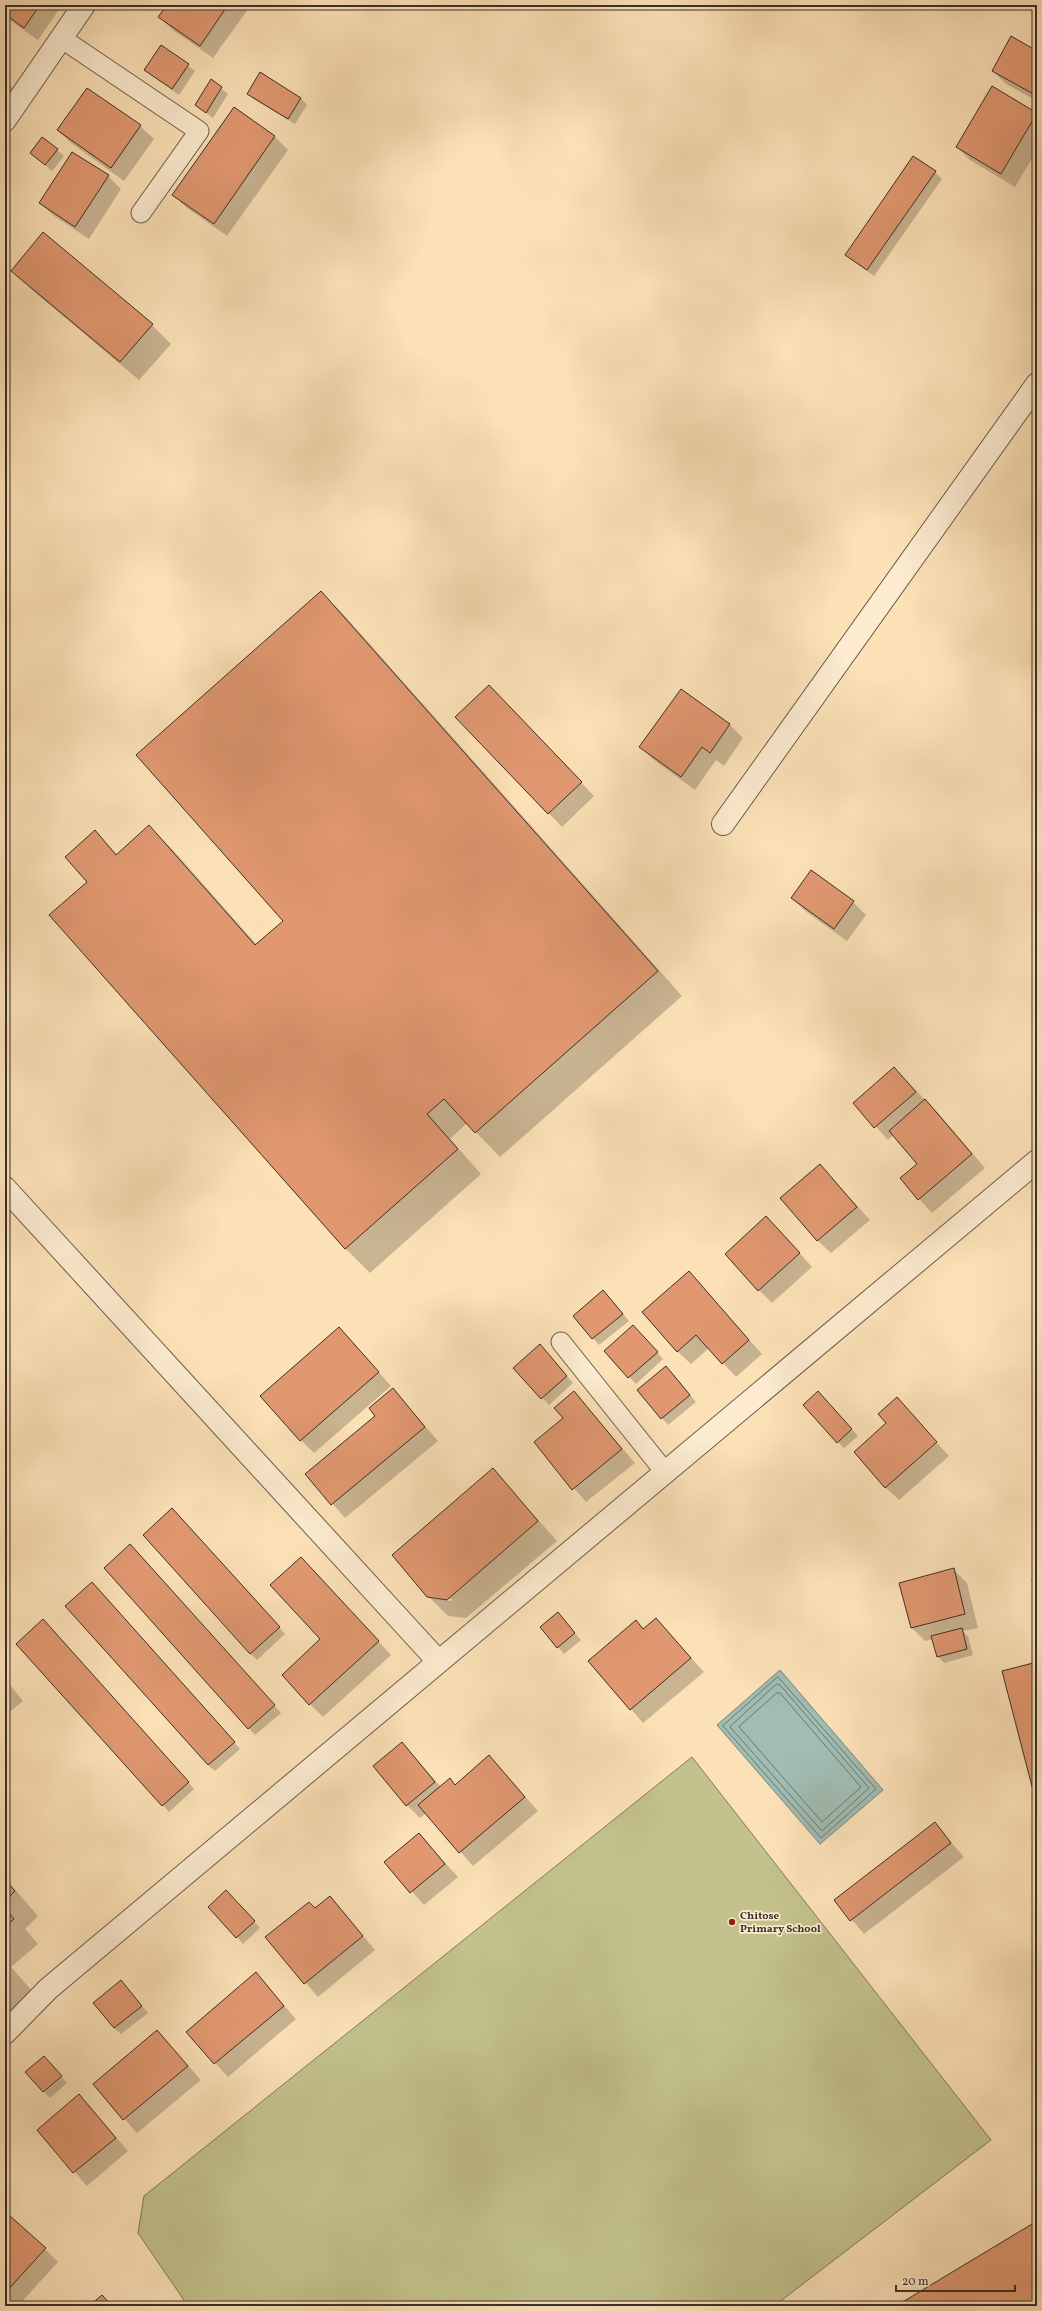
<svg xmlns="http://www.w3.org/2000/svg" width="1042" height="2311" font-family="Vollkorn,serif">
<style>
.green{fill:#c3c28c;stroke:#7e795a}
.water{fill:#a0bcb3;stroke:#77847b}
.shadow{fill:#0003}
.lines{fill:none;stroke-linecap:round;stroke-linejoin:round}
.shore{stroke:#6d766d;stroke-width:1}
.building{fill:#e19871;stroke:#3a3027}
.service-casing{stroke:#6a5c4b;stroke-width:21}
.minor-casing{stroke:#6a5c4b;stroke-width:24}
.tertiary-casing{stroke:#6a5c4b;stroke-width:24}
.service{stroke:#fdecd0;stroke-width:19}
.minor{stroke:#fdecd0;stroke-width:22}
.tertiary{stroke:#fdecd0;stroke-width:22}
.poi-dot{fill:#8f2418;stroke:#fdecd0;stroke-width:1.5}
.labels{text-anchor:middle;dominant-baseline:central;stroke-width:3.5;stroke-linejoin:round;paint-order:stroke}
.poi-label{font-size:11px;font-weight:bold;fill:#3a3027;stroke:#fdecd0;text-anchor:start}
</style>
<rect width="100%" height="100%" fill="#fce1b7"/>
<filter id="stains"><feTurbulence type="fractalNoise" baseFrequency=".005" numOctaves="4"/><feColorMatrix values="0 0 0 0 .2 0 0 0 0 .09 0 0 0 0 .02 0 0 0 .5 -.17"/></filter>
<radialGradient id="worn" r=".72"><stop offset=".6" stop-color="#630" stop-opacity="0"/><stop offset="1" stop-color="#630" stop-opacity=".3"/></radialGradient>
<!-- green -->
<path class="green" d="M692,1757L991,2140L774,2306H188L138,2233L144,2196Z"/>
<!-- water -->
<path class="water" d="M780,1670L883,1790L820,1844L717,1725Z"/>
<!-- shadow -->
<path class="shadow" d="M5,5H62L38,40L5,17Z
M168,5H251L213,58L173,30L159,17Z
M161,47L195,71L179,95L145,70Z
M1037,52V101L1006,84L993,71Z
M5,80L13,89L5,100Z
M211,81L228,94L213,118L196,105Z
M992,87L1037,114V150L1015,187L970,160L957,147Z
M87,89L140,126L154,139L124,181L71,143L58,130Z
M248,94L301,98L307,105L295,124L255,100Z
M234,108L275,137L288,150L227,236L187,208L173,195Z
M57,150L64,156L52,171L31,153Z
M935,172L942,179L874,276L853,261L846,255Z
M108,176L121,189L89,239L54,216L40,203Z
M13,271L152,325L171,344L139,380L32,290Z
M321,592L345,616L682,996L500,1157L467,1123L450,1139L481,1174L370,1273L346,1249L50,915L89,882L95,832L118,855L149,826L173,850L257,945L284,921Z
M681,691L730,725L743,738L724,766L716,760L695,790L654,760L640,747Z
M502,699L594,796L562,827L457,717Z
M792,898L853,902L866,915L847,941L805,911Z
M894,1068L939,1114L985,1168L932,1213L901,1179L919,1164L894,1135L888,1140L854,1103Z
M820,1165L870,1220L831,1253L817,1240Z
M779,1230L812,1267L772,1303L759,1290Z
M689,1273L762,1354L736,1377L709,1348L691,1364L677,1351Z
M610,1298L629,1321L599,1345L574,1316Z
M339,1328L391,1386L314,1453L301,1440Z
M639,1332L663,1359L636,1384L605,1351Z
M546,1352L573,1383L549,1405L515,1368Z
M673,1374L696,1402L668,1425L662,1418Z
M393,1389L438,1441L345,1518L307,1474L377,1417Z
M574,1392L635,1463L586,1502L535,1442L564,1419Z
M824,1399L858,1436L844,1448L838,1442Z
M897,1399L949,1456L899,1500L885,1487L887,1423Z
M493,1469L557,1541L466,1618L448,1616L430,1598L451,1601L452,1599L428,1596Z
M179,1516L285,1634L257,1660L250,1653Z
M137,1552L281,1713L255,1735L105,1568Z
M954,1570L967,1583L978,1628L963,1631L968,1636L973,1655L944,1663L938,1656L933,1639L925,1641L912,1628L900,1583Z
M314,1572L391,1655L323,1717L310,1704L321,1639Z
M98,1590L240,1749L215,1771L208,1765Z
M558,1614L581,1640L564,1654L558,1647Z
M656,1619L704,1672L643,1723L589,1661L636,1622L644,1629Z
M50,1627L194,1789L169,1812L18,1644Z
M5,1679L23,1701L5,1716Z
M402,1743L441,1787L455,1785L489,1756L538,1811L473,1866L426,1813L420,1818L407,1805Z
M935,1824L964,1857L864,1934L835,1900Z
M419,1834L458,1877L424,1905L386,1862Z
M5,1878L38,1916L25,1929L38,1944L11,1967L33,1992L11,2012L5,2006Z
M330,1897L375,1950L318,1997L267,1937L315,1909Z
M233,1898L260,1928L243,1944L237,1937Z
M256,1974L296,2019L228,2077L187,2032Z
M121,1982L148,2013L121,2034L114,2028Z
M157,2031L201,2080L137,2133L94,2084Z
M44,2057L67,2083L50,2098L26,2072Z
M79,2095L128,2151L87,2186L38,2130Z
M5,2223L45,2249L58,2262L18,2306H12L5,2299Z"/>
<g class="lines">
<!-- shore -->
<path class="shore" d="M778,1677L876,1789L821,1838L723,1726Z
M777,1684L780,1685L869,1788L822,1831L730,1727Z
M777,1693H780L861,1787L822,1822L739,1727Z"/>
</g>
<!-- building -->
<path class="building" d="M5,5H40L24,28L5,14Z
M167,5H228L200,46L158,17Z
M1011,36L1037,51V96L992,71Z
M161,45L189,64L172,89L144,70Z
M260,72L301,98L288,119L247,94Z
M211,79L222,87L206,113L195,105Z
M992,86L1037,113L1001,174L956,147Z
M87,88L141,125L111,168L57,130Z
M234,107L275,136L214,224L172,195Z
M42,137L58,149L45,165L30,153Z
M72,152L109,175L75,227L39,203Z
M913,156L936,171L867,270L845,255Z
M43,232L153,324L120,362L11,271Z
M321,591L658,971L475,1133L444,1099L427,1114L458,1149L345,1249L49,915L87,882L65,857L95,830L116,855L149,825L255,945L283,921L136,755Z
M489,685L582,782L548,814L455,717Z
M681,689L730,724L710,753L702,747L681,777L639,747Z
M811,870L854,901L834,929L791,898Z
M894,1067L916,1092L874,1128L853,1103Z
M925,1099L972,1154L918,1200L900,1178L917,1164L889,1131Z
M820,1164L857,1207L817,1241L780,1198Z
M766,1216L800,1253L758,1291L725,1254Z
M689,1271L749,1340L722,1364L696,1335L677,1352L642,1312Z
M603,1290L623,1314L592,1339L573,1316Z
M633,1325L658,1352L628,1378L604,1351Z
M339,1327L379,1372L300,1441L260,1396Z
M540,1344L567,1376L541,1399L513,1368Z
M666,1366L690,1395L661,1419L637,1390Z
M393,1388L425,1427L331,1505L305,1474L375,1416L369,1408Z
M574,1391L622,1449L572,1490L534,1442L563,1418L554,1408Z
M818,1391L852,1429L837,1443L803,1405Z
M897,1397L937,1442L885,1488L854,1452L886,1423L878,1414Z
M493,1468L538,1521L447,1600L427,1597L392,1555Z
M172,1508L280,1627L250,1654L143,1535Z
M130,1544L275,1705L248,1729L104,1568Z
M301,1557L379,1641L309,1705L282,1675L320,1639L270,1585Z
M954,1568L965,1614L911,1628L899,1583Z
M1037,1578V1601H1036L1032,1579Z
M92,1582L235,1742L208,1765L65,1606Z
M558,1612L575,1633L557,1648L540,1627Z
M656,1618L691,1658L630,1710L588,1661L636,1620L643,1629Z
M43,1619L189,1782L162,1806L16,1644Z
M962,1628L967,1649L937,1657L931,1636Z
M1037,1662V1798H1035L1002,1671Z
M402,1742L435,1782L406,1806L373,1766Z
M489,1755L525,1797L459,1853L418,1805L450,1778L455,1785Z
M935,1822L951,1843L850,1921L834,1900Z
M419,1833L445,1864L410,1893L384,1862Z
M5,1880L15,1891L5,1901Z
M226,1890L255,1921L236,1938L208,1907Z
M330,1896L363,1936L304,1984L265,1937L309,1902L315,1908Z
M5,1908L14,1919L5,1927Z
M256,1972L284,2006L214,2064L186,2032Z
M121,1980L142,2006L114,2028L93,2003Z
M157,2030L188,2066L123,2120L93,2084Z
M44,2056L62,2076L43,2092L25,2072Z
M79,2094L116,2138L73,2173L37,2130Z
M10,2216L46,2248L5,2293V2221Z
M1037,2221V2306H896Z
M102,2295L112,2306H89Z"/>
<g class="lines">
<!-- service casing -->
<g class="service-casing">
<path id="service" d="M61,38L199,131L141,213
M561,1342L665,1472"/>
</g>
<!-- minor casing -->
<g class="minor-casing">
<path id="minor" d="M5,120L84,5
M723,824L1037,384
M5,2033L48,1989L1037,1161"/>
</g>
<!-- tertiary casing -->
<g class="tertiary-casing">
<path id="tertiary" d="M5,1188L438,1661"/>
</g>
<!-- service -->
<use href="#service" class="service"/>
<!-- minor -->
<use href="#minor" class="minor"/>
<!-- tertiary -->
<use href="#tertiary" class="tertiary"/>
</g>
<!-- markers -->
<circle class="poi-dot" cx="732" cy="1922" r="4"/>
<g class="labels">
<!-- poi labels -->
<g class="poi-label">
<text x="740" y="1916">Chitose<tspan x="740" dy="13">Primary School</tspan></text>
</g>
</g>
<!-- margin -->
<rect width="1042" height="2311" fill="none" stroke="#fce1b7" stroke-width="20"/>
<rect x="6" y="6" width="1030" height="2299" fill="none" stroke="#3a3027" stroke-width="2"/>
<rect x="10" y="10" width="1022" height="2291" fill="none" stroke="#3a3027"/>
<!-- scale -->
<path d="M896 2285v6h119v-6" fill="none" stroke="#3a3027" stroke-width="2"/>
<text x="902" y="2285" font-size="12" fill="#3a3027" stroke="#fdecd0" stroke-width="3" paint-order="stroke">20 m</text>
<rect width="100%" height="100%" filter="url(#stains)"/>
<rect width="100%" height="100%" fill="url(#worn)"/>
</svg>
